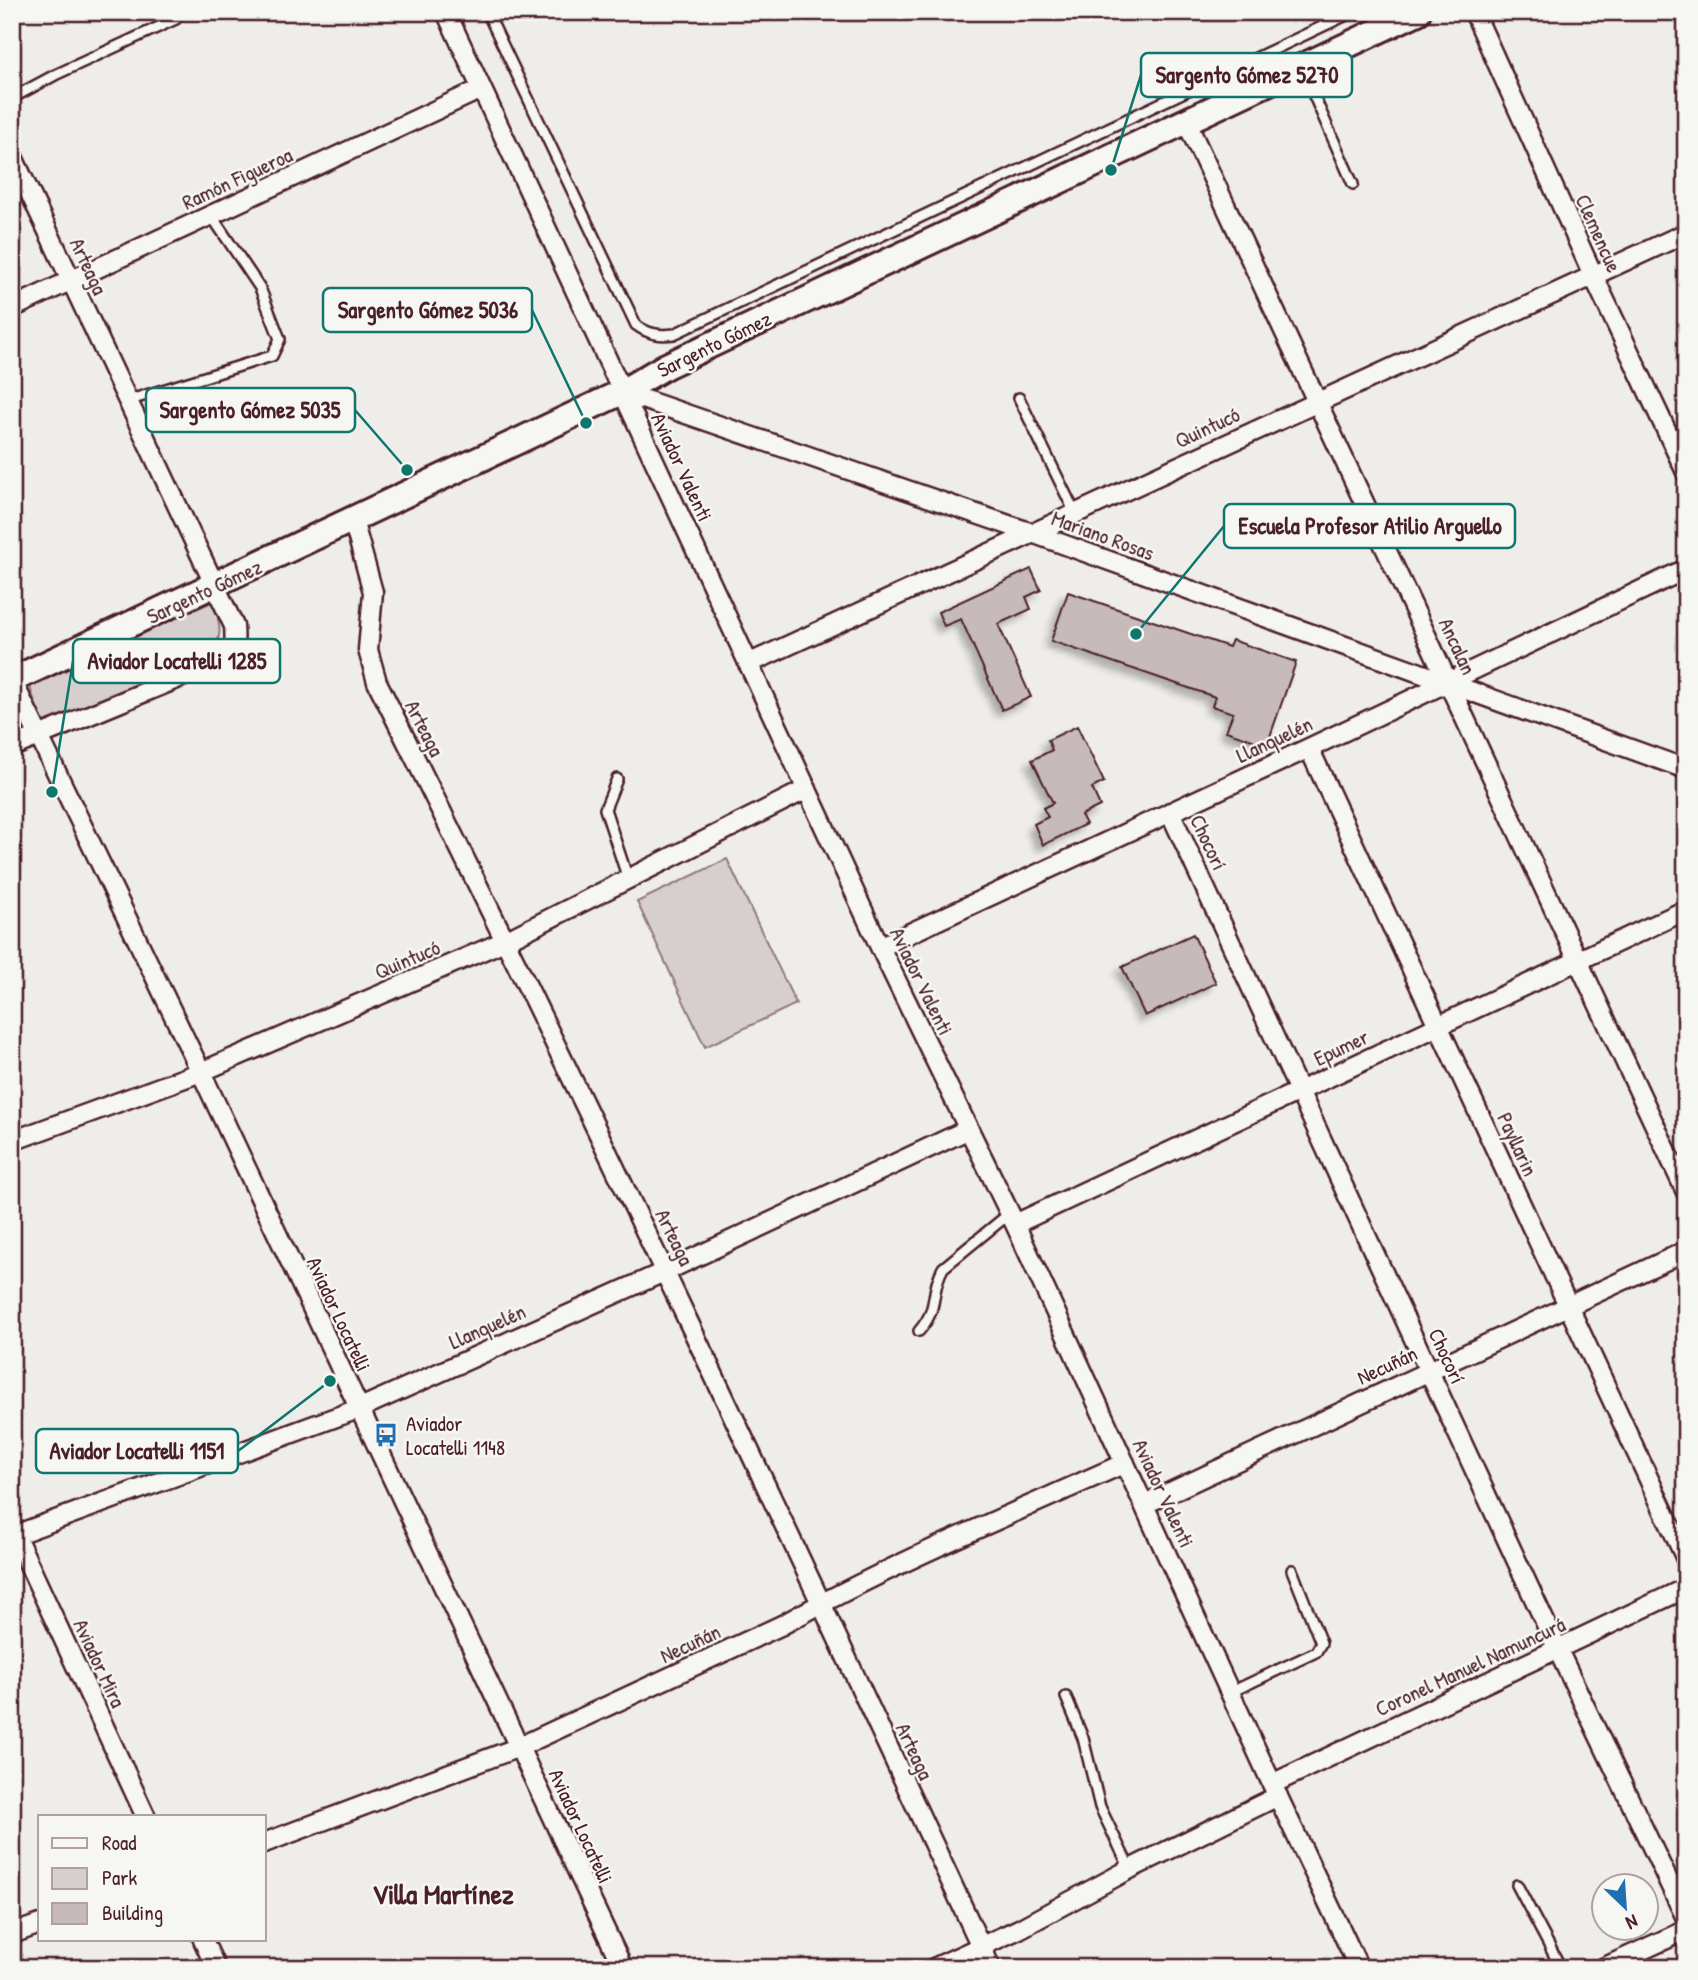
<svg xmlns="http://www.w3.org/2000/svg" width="1698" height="1980" font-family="'Patrick Hand',sans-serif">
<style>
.green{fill:#d7cfce;stroke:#90777c;stroke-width:2}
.building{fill:#c6babb;stroke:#4a1f2b;stroke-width:2;filter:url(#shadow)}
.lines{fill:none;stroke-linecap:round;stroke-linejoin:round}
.service-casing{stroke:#4a1f2b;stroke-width:14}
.minor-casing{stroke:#4a1f2b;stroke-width:23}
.secondary-casing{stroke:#4a1f2b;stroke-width:30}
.service{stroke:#f6f6f2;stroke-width:9}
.minor{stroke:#f6f6f2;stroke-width:18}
.secondary{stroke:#f6f6f2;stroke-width:24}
.labels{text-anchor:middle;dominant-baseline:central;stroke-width:5;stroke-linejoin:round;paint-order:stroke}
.street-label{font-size:21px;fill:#4a1f2b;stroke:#f6f6f2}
.poi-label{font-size:21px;fill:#4a1f2b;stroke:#f6f6f2;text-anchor:start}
.district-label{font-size:28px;font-weight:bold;fill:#4a1f2b;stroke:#f6f6f2}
.leader{fill:none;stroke:#0f766e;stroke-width:2.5}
.callout-dot{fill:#0f766e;stroke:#f6f6f2;stroke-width:2.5}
.callout{fill:#f6f6f2;stroke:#0f766e;stroke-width:2.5}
.callout-label{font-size:23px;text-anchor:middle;font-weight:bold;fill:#4a1f2b}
</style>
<defs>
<filter id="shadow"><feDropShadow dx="-6" dy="6" stdDeviation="3.5" flood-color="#0004"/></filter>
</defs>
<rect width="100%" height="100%" fill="#efedea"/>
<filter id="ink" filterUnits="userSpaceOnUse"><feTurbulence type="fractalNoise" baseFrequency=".0143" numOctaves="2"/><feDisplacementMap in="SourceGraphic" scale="14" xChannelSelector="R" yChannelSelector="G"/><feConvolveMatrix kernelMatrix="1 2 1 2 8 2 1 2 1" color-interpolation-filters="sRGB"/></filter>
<g filter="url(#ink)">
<!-- green -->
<path class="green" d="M214,601C218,620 225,635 212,651L43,726L29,684Z
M727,859L796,1004L705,1047L637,902Z"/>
<!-- building -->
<path class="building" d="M1031,569L1041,590L1026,597L1031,609L998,624L1031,697L1002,710L961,619L944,626L938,612Z
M1068,592L1229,647L1232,640L1296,662L1267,745L1226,731L1233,713L1212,706L1215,697L1051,641Z
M1077,726L1104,782L1092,788L1100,806L1081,815L1086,824L1043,845L1034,824L1048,817L1043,808L1053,803L1032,760L1052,750L1048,740Z
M1193,934L1216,983L1145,1016L1122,967Z"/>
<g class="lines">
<!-- service casing -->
<g class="service-casing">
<path id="service" d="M487,12L636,325C648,334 659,336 674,334L1353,12
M1302,69L1353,184
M12,98L55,75L176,19
M1019,398L1075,513
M127,401L272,356L280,339L260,288L211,215
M617,779L605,809L628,879
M919,1331C940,1307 929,1294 943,1268L1010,1213
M1231,1692L1316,1652L1321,1643L1292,1570
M1066,1697L1083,1738L1100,1807L1130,1869
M1517,1885L1561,1968"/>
</g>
<!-- minor casing -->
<g class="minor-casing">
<path id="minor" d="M446,12L880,947L1015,1224L1272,1784L1359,1968
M1474,12L1594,277L1686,472
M1186,121L1686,1192
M12,155L234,626C235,640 236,649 225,659L12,747
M12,308L481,89
M622,392L1032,533L1686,769
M353,520L373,592L368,650L377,682C590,1107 791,1537 991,1968
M748,664L1686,233
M12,680L201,1072L623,1968
M1309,748L1686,1559
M1170,812L1558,1650L1686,1918
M880,947L1309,748L1686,569
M12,1141L201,1072L507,940L807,789
M1015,1224L1686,910
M1145,1504L1686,1251
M12,1528L146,1817
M12,1536L358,1409L666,1271L969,1129
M1272,1784L1686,1588
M264,1843L519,1747L782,1625C892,1563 1010,1515 1125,1463
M12,1934L40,1924
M203,1940L216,1968
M934,1968L1019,1929L1130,1869L1278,1796
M1603,1968L1686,1930"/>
</g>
<!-- secondary casing -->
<g class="secondary-casing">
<path id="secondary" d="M12,680L622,392L666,366L1418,12"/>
</g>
<!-- service -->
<use href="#service" class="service"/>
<!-- minor -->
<use href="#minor" class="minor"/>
<!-- secondary -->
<use href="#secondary" class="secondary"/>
</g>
</g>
<!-- icons -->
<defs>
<g id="bus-bare" transform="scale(1.89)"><path d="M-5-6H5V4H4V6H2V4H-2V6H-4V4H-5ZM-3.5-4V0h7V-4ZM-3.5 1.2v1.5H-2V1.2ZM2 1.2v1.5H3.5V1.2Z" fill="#1f6fb2" stroke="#f6f6f2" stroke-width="2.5" paint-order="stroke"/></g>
</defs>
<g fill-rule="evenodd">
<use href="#bus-bare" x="386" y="1435"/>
</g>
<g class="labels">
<!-- street labels -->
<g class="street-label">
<text transform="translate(237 178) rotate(-25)">Ramón Figueroa</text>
<text transform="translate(1599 233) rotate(66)">Clemencue</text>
<text transform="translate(89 266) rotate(65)">Arteaga</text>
<text transform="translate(714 344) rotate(-26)">Sargento Gómez</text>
<text transform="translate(1207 427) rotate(-25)">Quintucó</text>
<text transform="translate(682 467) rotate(65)">Aviador Valenti</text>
<text transform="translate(1103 535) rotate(20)">Mariano Rosas</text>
<text transform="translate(204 591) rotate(-25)">Sargento Gómez</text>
<text transform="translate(1458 646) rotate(65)">Ancalan</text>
<text transform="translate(425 728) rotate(63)">Arteaga</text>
<text transform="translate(1274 739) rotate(-25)">Llanquelén</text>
<text transform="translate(1209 842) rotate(65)">Chocorí</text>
<text transform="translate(407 959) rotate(-23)">Quintucó</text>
<text transform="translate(922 981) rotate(64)">Aviador Valenti</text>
<text transform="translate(1341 1047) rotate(-25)">Epumer</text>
<text transform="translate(1518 1144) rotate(65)">Payllarin</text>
<text transform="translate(675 1237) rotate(64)">Arteaga</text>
<text transform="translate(339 1314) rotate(65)">Aviador Locatelli</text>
<text transform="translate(487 1326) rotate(-24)">Llanquelén</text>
<text transform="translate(1447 1356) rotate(65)">Chocorí</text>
<text transform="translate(1387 1365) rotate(-25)">Necuñán</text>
<text transform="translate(1164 1493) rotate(65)">Aviador Valenti</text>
<text transform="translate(690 1643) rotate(-25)">Necuñán</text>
<text transform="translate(100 1663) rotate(65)">Aviador Mira</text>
<text transform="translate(1470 1666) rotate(-25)">Coronel Manuel Namuncurá</text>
<text transform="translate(915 1751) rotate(65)">Arteaga</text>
<text transform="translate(581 1826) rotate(65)">Aviador Locatelli</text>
</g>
<!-- poi labels -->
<g class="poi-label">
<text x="406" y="1423">Aviador<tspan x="406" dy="24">Locatelli 1148</tspan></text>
</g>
<!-- district labels -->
<g class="district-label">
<text x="443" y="1894">Villa Martínez</text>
</g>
</g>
<!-- callouts -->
<path class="leader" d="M1111 170L1141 75M586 423L532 310M407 470L355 410M1136 634L1224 526M52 792L73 661M330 1381L238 1451"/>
<g class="callout-dot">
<circle cx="1111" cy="170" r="7"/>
<circle cx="586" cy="423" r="7"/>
<circle cx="407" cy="470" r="7"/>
<circle cx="1136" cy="634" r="7"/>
<circle cx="52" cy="792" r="7"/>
<circle cx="330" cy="1381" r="7"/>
</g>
<g class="callout">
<rect x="1141" y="53" width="211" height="44" rx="7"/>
<rect x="323" y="288" width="209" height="44" rx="7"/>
<rect x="146" y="388" width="209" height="44" rx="7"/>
<rect x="1224" y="504" width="291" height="44" rx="7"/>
<rect x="73" y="639" width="207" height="44" rx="7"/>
<rect x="36" y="1429" width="202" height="44" rx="7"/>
</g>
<g class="callout-label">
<text x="1247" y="83">Sargento Gómez 5270</text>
<text x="428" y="318">Sargento Gómez 5036</text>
<text x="250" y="418">Sargento Gómez 5035</text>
<text x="1370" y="534">Escuela Profesor Atilio Arguello</text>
<text x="177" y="669">Aviador Locatelli 1285</text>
<text x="137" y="1459">Aviador Locatelli 1151</text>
</g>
<!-- margin -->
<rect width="1698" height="1980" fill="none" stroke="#f6f6f2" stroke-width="42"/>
<rect x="21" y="21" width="1656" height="1938" fill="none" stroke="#4a1f2b" stroke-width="2.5" filter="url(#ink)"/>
<!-- legend -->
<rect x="38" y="1815" width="228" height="126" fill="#f6f6f2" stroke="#b1a0a2" stroke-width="2"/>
<rect x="52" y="1838" width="35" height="10" fill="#f6f6f2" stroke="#b1a0a2" stroke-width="2"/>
<text x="102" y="1850" font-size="21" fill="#4a1f2b">Road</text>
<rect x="52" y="1868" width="35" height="21" fill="#d7cfce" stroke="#b1a0a2" stroke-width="2"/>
<text x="102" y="1885" font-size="21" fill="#4a1f2b">Park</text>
<rect x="52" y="1903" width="35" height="21" fill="#c6babb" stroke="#b1a0a2" stroke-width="2"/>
<text x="102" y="1920" font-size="21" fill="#4a1f2b">Building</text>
<!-- north arrow -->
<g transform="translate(1625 1907) rotate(155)"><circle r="33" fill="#f6f6f2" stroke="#b1a0a2" stroke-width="2"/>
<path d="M0-5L12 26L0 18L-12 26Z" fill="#1f6fb2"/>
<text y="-10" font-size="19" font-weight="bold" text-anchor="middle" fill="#4a1f2b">N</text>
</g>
</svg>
